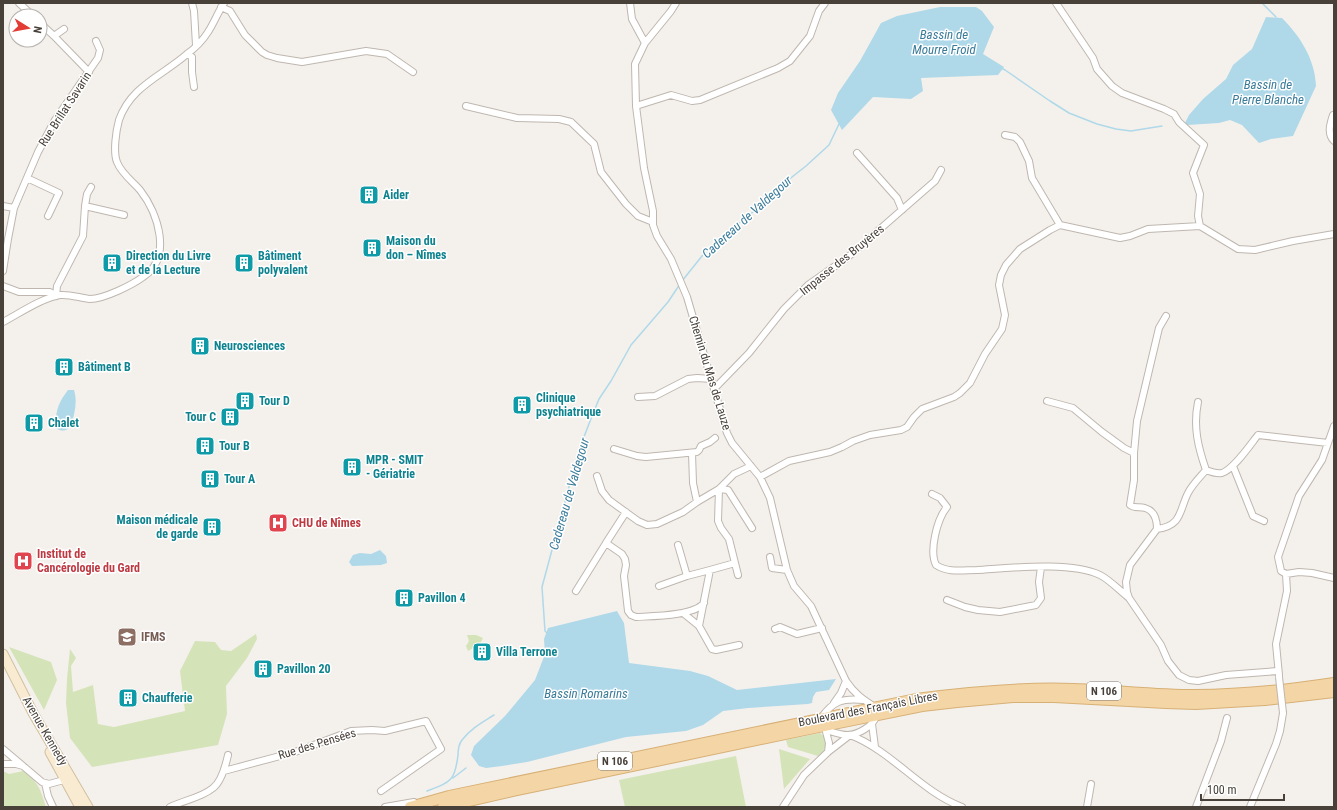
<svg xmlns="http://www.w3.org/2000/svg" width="1337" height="810" font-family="'Roboto Condensed',sans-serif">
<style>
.green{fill:#d5e3b9}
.water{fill:#afd8e9}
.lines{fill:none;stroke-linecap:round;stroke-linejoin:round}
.stream{stroke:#afd8e9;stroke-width:1.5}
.street-casing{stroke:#bfb7af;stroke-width:8}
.secondary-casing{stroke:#d1c0a2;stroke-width:11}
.primary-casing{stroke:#d7b076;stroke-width:12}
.street{stroke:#fff;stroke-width:6}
.secondary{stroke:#f9ebd1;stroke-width:9}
.primary{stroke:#f4d5a5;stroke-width:10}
.street-bridge-casing{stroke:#bfb7af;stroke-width:8;stroke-linecap:butt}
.street-bridge{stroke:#fff;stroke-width:6}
.labels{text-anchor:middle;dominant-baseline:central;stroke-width:3;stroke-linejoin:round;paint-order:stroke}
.shield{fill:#fff;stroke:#7f7a75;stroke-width:1}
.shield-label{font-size:11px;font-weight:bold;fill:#48413a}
.street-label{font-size:12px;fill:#48413a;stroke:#fff}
.culture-label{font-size:12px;font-weight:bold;fill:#0d838f;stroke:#fff;text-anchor:start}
.health-label{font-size:12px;font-weight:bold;fill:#be3a42;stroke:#fff;text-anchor:start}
.education-label{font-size:12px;font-weight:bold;fill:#785e54;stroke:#fff;text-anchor:start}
.water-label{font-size:13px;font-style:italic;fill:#3a7b9a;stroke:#fff}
</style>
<rect width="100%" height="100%" fill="#f4f1ec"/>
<!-- green -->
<path class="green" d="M256,634L257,639L247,658L226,686L227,714L218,745L92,767L70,738L66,703L67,679L70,649L76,658L71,666L73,692L93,685L98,724L114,727L185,711L180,671L195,641L215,642L221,650L231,651Z
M467,635H476L483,638L480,644L468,651L466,646L469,641Z
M9,647L51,662L57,680L44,710Z
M820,733L826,738C826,745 825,753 818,756L788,747L786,740Z
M779,749L810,759L784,789Z
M736,756L746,807H625L619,780Z
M3,771L9,774L23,771C39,783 40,788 46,807H3Z"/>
<!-- water -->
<path class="water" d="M940,7H976L982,11L994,27L983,54L1004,67L998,75L921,78L923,91L911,99L873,97L842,130L831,110L838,93L860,61L881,23L897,16Z
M1266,17L1282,18C1300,36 1315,59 1316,86L1293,136L1271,139L1259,143L1242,125L1230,120L1219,123L1187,125L1185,123L1189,115L1203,99L1226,79L1233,65L1252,49Z
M68,390H74C78,403 74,414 71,427C66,431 62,432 56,428C55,412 58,403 68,390Z
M380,550L386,556L387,563L381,565L352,566L349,562L353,555L360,553L371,554Z
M617,611L624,623L629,663L690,671L708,676L737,690L836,679L829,690L816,692L813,697L812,703L808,704L748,708L723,711L703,725L686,731L626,737L527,762L502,766L486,768L479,766L471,755L474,746L505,716L535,680L545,654L544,639L548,628Z"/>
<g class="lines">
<!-- stream -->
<path class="stream" d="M1262,3L1276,17
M1001,68L1005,70L1050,101L1069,113L1097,124L1116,129L1131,131L1162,126
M682,281L702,256L717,241L764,203L778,188L806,166L829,145L839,124
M548,634L545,631L542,587L579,450L592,416L599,399L611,381L631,345L668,302L680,284
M453,778L466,768
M427,791C451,782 455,781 458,755C458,750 459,744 462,740C470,729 483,722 494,715"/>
<!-- street casing -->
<g class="street-casing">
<path id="street" d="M19,3L33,16
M192,3L194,11L196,45
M630,3L632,19L645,43
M676,3L671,11L645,43L635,64L636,106L644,168L653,211V225L657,236L671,259L687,297L727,433L732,443L760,477L770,498L787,570L794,586L811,606L846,681C854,693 862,699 875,707C875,710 876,713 876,716C874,726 857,735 848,735C840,735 833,732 826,730
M1056,3L1093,58L1097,69L1112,86L1122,93L1164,109L1174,114L1179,122L1204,145L1193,173L1200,194L1198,216L1200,226
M221,7L230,11L245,35L262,52L267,55L277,58L302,62L366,51L387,54L413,72
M40,23L54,36L64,29
M54,36L89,72
M187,54L192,57V72L194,87
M466,106L517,118L559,119L571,122L594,144L601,172L626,204L638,216L653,222
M636,106L671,95L692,101L700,100L778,68L790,61L810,36L819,11L825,3
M1333,115C1330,124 1327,134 1334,141
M1005,135L1015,137L1020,142L1029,161L1032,178L1060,225L1120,238L1130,236L1148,229L1200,226L1238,249L1255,250L1293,241L1334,234
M857,153L897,198L902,210
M27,178L59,193L48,216
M3,206L14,208
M85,206L124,215
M3,271L8,239L14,208L38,152L55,120L98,58L100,50L96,41
M3,286L19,292H50L56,296
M56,296L57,286L83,236L85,206L87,194L91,187
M1166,316L1159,328L1137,421L1134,453V480L1130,505C1135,509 1139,506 1145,508C1155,511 1157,521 1157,529L1130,565L1126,582L1127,592L1129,598L1161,645L1168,661L1179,675L1189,680L1198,681L1226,675L1278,671
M3,322C20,313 42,298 60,295C70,294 80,298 90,299C104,299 132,285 143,277C173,258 158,213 140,190C133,182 121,173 117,162C113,152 116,131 119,120C131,86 162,76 187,54C194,49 203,40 208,32C214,23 218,12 224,3
M714,389L749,353L784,309L808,285L848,257L935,181L941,170
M638,397L655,396L688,379L697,378L711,379
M1047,401L1073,408L1102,432L1124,448L1134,453
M1198,402C1193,427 1198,447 1206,470
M614,449L637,456L646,457L697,452L699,450L701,446L710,442L715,438
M692,453L693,483L697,502
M1233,466L1253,516L1264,521
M597,476L602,491L609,500L638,521L647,525L657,524L683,512L697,502L719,489L734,474L751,466
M760,477L789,461L830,452L842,447L853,441L870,435L901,430L907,427L914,417L922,409L954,397L960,393L970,383L985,354L1002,329L1005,315L999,285L1001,275L1006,265L1020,249L1050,230L1060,225
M932,494L940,498L947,507C937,519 929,551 936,565C948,573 963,570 977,570C1010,568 1071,561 1100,575C1110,580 1120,591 1129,598
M626,512L606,543L622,554L625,559L626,565L624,576L628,611L631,615L636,617C652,616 694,616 704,603
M1157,529C1182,526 1179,511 1188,493C1192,485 1200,477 1206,470C1211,472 1217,474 1222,473C1234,469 1250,445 1258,435L1328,443
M678,545L687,576
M770,557L772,568L787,570
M1286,574L1299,572L1312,573L1334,578
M738,575L729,539L721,528L718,521L719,489L728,490L752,528
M659,586L687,576L710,570
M576,591L606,543
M947,600L965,607L978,610L1000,612L1036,605L1041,598L1039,582L1041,567
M683,613L699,626L712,649L716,650L739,645
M699,626L710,570L735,563
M775,629L780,627L797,634L822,628
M1279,675L1276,644L1287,591L1286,574L1281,571L1278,557L1299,496L1322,460L1334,426
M834,703L841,693L846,681
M822,719L821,718C833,701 842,698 863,700
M872,724L875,747
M825,728L829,743L828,752
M850,735C892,751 920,791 962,807
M3,749L42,782L49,784L64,780
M3,764H16L23,766
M224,771L295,752L351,731L372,730L385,731L426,721L441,749L381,791
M45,783L48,796L53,807
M170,807C184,800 201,798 213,788C221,782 226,764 228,755
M385,807L414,802
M783,807L804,775L828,752L850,735
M1087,807L1091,784
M1196,807L1221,741L1227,718
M1250,807L1276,744L1280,731L1283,713"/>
</g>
<!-- secondary casing -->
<g class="secondary-casing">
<path id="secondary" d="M3,654L33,713L88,807
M50,752L80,807"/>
</g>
<!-- primary casing -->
<g class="primary-casing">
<path id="primary" d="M410,807L449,796L916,699C969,692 1021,687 1074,689C1114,690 1154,695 1195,695C1242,695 1288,690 1334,683
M443,807L513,791L814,728L922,706L957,702L1013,697H1054L1166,703L1196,704L1265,700L1334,692"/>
</g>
<!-- street -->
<use href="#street" class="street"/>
<!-- secondary -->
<use href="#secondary" class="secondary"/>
<!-- primary -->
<use href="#primary" class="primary"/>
<!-- street-bridge casing -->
<g class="street-bridge-casing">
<path id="street-bridge" d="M1279,677L1283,713"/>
</g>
<!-- street-bridge -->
<use href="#street-bridge" class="street-bridge"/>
</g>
<!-- icons -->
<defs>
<g id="building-square" transform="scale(1)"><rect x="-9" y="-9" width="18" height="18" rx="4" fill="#0f9aa8" stroke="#fff"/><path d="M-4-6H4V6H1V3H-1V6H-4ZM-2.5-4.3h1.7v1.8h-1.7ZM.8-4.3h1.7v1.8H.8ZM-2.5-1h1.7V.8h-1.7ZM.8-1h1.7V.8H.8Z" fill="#fff"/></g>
<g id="hospital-square" transform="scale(1)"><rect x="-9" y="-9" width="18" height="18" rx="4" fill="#e0444e" stroke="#fff"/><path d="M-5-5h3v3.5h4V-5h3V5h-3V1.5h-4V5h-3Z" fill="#fff"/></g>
<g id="university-square" transform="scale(1)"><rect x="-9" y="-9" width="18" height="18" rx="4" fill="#8d6e63" stroke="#fff"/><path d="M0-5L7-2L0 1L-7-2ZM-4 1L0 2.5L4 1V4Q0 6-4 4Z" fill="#fff"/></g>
</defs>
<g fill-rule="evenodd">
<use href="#building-square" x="369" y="195"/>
<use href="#building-square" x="372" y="248"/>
<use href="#building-square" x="112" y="263"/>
<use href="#building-square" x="244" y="263"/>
<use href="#building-square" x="200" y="346"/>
<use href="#building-square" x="64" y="367"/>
<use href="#building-square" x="245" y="401"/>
<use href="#building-square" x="522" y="405"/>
<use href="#building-square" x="230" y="417"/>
<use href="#building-square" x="34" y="423"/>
<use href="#building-square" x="205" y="446"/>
<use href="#building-square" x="352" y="467"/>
<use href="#building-square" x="210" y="479"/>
<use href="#hospital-square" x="278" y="523"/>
<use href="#building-square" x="212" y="527"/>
<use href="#hospital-square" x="23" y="561"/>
<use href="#building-square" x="404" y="598"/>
<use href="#university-square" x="127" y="637"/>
<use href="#building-square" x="482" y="652"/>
<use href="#building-square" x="263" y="669"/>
<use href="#building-square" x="128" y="698"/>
</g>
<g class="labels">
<!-- shield labels -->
<g class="shield">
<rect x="1087" y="682" width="34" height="18" rx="3"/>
<rect x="598" y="752" width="34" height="18" rx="3"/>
</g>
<g class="shield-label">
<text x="1104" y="691">N 106</text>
<text x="615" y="761">N 106</text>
</g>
<!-- street labels -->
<g class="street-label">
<text transform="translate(65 109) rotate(-57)">Rue Brillat Savarin</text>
<text transform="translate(842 260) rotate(-39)">Impasse des Bruyères</text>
<text transform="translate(710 373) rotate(73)">Chemin du Mas de Lauze</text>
<text transform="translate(868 709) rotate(-11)">Boulevard des Français Libres</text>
<text transform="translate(45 731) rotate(60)">Avenue Kennedy</text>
<text transform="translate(317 744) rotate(-17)">Rue des Pensées</text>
</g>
<!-- culture labels -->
<g class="culture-label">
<text x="383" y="195">Aider</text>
<text x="386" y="241">Maison du<tspan x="386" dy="14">don – Nîmes</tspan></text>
<text x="126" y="256">Direction du Livre<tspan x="126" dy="14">et de la Lecture</tspan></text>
<text x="258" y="256">Bâtiment<tspan x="258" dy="14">polyvalent</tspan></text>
<text x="214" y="346">Neurosciences</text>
<text x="78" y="367">Bâtiment B</text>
<text x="536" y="398">Clinique<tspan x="536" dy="14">psychiatrique</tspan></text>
<text x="259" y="401">Tour D</text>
<text x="216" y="417" text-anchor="end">Tour C</text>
<text x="48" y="423">Chalet</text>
<text x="219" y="446">Tour B</text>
<text x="366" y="460">MPR - SMIT<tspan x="366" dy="14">- Gériatrie</tspan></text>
<text x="224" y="479">Tour A</text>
<text x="198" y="520" text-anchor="end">Maison médicale<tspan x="198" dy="14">de garde</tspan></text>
<text x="418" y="598">Pavillon 4</text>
<text x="496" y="652">Villa Terrone</text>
<text x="277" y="669">Pavillon 20</text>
<text x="142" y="698">Chaufferie</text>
</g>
<!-- health labels -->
<g class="health-label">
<text x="292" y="523">CHU de Nîmes</text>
<text x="37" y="554">Institut de<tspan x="37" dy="14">Cancérologie du Gard</tspan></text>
</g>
<!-- education labels -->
<g class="education-label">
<text x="141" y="637">IFMS</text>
</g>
<!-- water labels -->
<g class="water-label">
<text x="944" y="34">Bassin de<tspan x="944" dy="15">Mourre Froid</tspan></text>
<text x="1268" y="84">Bassin de<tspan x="1268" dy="15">Pierre Blanche</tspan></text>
<text transform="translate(747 217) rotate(-42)">Cadereau de Valdegour</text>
<text transform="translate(569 494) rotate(-74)">Cadereau de Valdegour</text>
<text x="586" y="693">Bassin Romarins</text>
</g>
</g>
<!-- border -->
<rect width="1337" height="810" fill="none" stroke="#48413a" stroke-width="8"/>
<!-- north arrow -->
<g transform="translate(28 28) rotate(101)"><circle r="19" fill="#ffffff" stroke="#b6b3b0"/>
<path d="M0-3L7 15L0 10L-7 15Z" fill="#e23c34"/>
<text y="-6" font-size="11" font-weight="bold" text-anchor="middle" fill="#48413a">N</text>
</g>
<!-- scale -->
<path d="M1201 794v6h83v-6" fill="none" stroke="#48413a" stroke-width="2"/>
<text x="1207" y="794" font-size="12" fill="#48413a" stroke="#ffffff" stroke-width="3" paint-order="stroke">100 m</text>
</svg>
